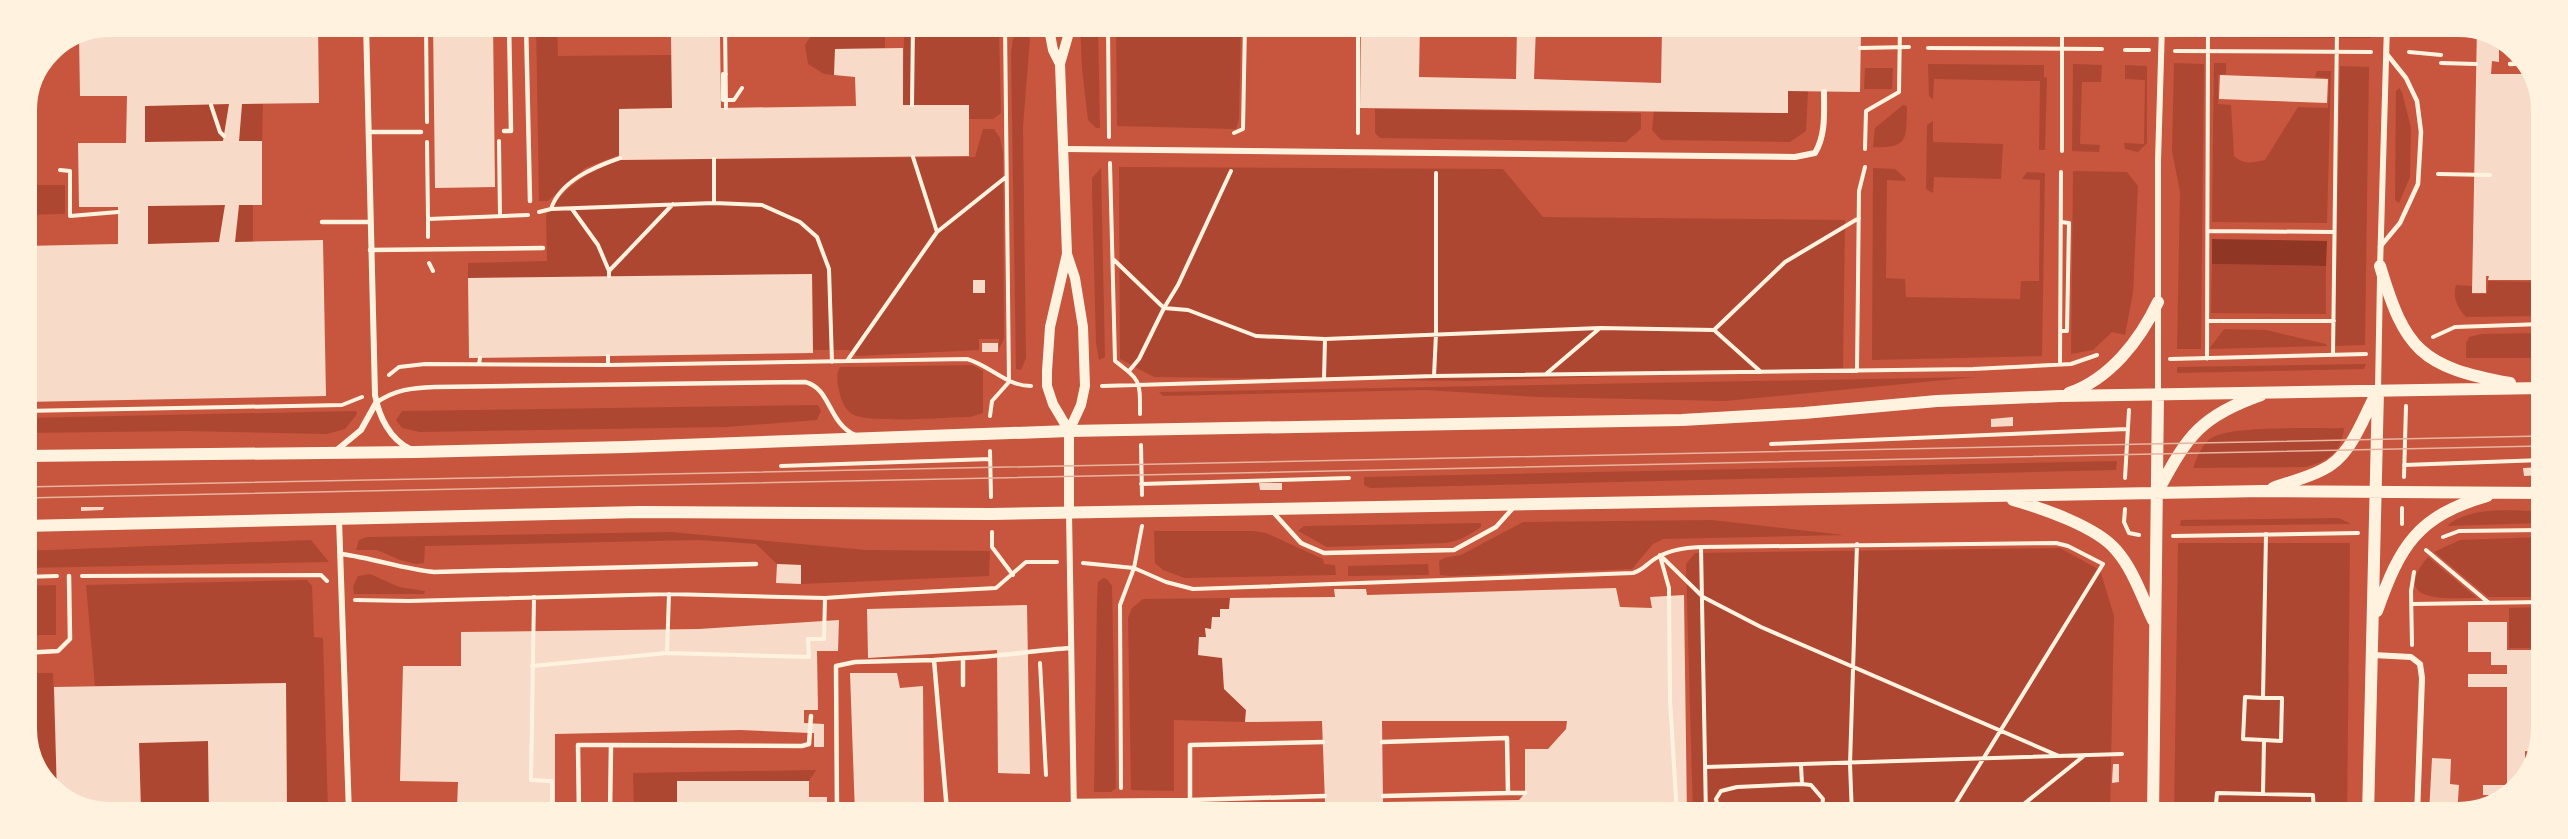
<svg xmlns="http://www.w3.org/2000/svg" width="2568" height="839" font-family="'Space Grotesk',sans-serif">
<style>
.green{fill:#ae4732}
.water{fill:#8f3625}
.building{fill:#f7dbc8;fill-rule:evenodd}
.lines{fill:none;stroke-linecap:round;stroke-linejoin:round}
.path{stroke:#fff3e0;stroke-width:4}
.service{stroke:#fff3e0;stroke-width:4.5}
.minor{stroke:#fff3e0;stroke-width:6}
.tertiary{stroke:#fff3e0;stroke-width:10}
.secondary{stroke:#fff3e0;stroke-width:12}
.tram{stroke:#e9b49f;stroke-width:1.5}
.rim{fill:none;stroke:#fff3e0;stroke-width:8}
</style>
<rect width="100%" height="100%" fill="#c8553d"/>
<!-- green -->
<path class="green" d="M536,23H557L558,56L671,55L672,108L619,109V155L585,168L548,201H539Z
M1080,24H1098L1100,128H1096L1088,120L1082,69Z
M1116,24H1241L1239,119L1236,129L1117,126Z
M1928,25H2046V34L1928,33Z
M2072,25H2102V36H2071Z
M2175,25H2371V38L2175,37Z
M881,30L885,34V48L835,49L834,75L824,74L808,64L805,45L814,31Z
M999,30L1001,113L993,119H969L968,105H903L904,36L910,31Z
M1019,32L1026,33L1030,39L1023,127L1026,358L1021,370L1016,369L1011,54L1013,39Z
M2174,63L2204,64L2201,349H2177L2180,192L2172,151Z
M2214,63H2226V74L2218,75V104L2231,105L2234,156C2244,165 2252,163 2265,160L2298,107L2328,108L2329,78L2315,77L2317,71H2331L2327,223L2212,222Z
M1928,64L2044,65V77L2047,78L2045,150H2039L2040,81L1934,79L1933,99L1929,96Z
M2073,64L2102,65L2101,82H2082L2080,144L2100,145L2099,152L2072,151Z
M2125,65L2147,66V143L2138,152L2125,149L2124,143L2144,144L2145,80L2125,79Z
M2340,66L2369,67L2365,345L2335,346Z
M1865,68H1893L1892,89H1864Z
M2399,88L2402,92L2411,128L2410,177L2399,203L2395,200L2396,91Z
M1788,91H1808L1806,131L1790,142L1661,140L1652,130L1654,111L1788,112Z
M229,104L223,141L145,142V106Z
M242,104H263L262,141H239Z
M1903,105L1907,106C1906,137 1910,149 1873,147L1875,128Z
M1375,109L1641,113V129L1626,142L1380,138L1375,133Z
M1933,121V142L2003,144L2001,179L1934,177L1933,193L1926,189L1927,125Z
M983,129H994L1000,138L1003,153L1004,339L999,349V339H979V350L857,356L849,350H813L812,274L468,278V263L547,261L546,215C569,183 583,175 619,160L975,157Z
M1119,167L1503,169L1543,217L1845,220L1843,368L1466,381L1154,377L1120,359Z
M1101,168L1105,357L1099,360L1096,343L1092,190V178Z
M1873,168L1895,169L1906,179L1905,181L1887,180L1886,278L1905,279L1906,297L2020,299L2021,281H2039L2040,180L2022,179L2027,172L2045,173L2042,356L1872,360Z
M2073,171L2127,172L2138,186L2133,293L2125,335L2112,332L2093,350L2071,354Z
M23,185H65V214L23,215Z
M225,205L219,242L148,244V206Z
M239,205H253V242H235Z
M2212,264L2326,266V314L2211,313Z
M2488,281L2544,282V316L2466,317C2458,309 2452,297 2456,285L2472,286V294H2487Z
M2224,329L2266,330L2326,344L2327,346L2209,349Z
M2544,333V358H2466V343L2469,337L2481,334Z
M2366,364L2364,369L2177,373V367Z
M973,365L983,371V413L970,417C948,417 867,424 852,414C844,408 841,400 839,390C837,383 836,374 840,367Z
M1976,377L1725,401L1537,397L1426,390L1163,396L1159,392Z
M818,405L821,411L817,420L726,427L420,432L402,428L396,420L402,411Z
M356,411L357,414L345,429L327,434L186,431L23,433V418Z
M2344,428C2342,452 2327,462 2305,467L2193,468C2197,457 2203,442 2213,437C2236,425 2314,429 2344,428Z
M2117,461L2116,470L1370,488L1364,485V477Z
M2543,511V523L2447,526C2471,505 2513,511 2543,511Z
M2339,518L2351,524L2180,526L2181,520Z
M1712,520L1844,535L1663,539L1653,544L1632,569L1450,576L1440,575L1439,561L1444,558L1461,555L1523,522Z
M1481,523V527C1469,535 1460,541 1446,543L1327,547L1298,531L1304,526Z
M1154,531H1253L1266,533L1323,559L1324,564L1335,565L1336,575L1185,578L1163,570L1155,563Z
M671,532L866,550L990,551L989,576L801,584V565L777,564L756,544L729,542L698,540L425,546L424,563L415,564L400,560L377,550H356L359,540L367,537Z
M2543,537V597H2488L2434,552L2460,540Z
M311,540L329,562L23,568V551Z
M2178,543H2350L2347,816H2174Z
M2060,548L2100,570L2114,616L2110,816L1693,815L1686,564L1695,553Z
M2428,557L2477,598C2448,598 2388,604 2428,557Z
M1428,564L1429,575L1348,576V566Z
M370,574L399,587L425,591L424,594H354L353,586L358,576Z
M1103,578L1107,579L1112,586L1116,788L1111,792H1094L1097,598L1098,582Z
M307,580L312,586L314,637L323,638L328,810L287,811L286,683L95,686L86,585Z
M56,585V635H23V586Z
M1230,598L1229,609H1220V617L1212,618L1211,629L1205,628L1206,637H1199L1198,655L1222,658L1224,689L1246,710L1245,722L1174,720V791L1131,790L1128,618L1132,608L1143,599Z
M2543,607V648H2509V608Z
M23,673H53L57,794L44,786L23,735Z
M208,741L209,810L141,811L139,743Z
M816,770L809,781H677V814H634L633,773Z"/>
<!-- water -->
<path class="water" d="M2212,239L2327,241L2326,266L2212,264Z"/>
<!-- building -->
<path class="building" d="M110,22L318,23L319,103L242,104L239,141H262V205H239L235,242L323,240L326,396L23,402V246L118,244V207H79L78,143H126L127,96H80L79,35ZM229,104L223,141L145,142V106ZM225,205L219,242L148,244V206Z
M433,23H493L495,187L435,188Z
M1361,24H1420L1419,77L1516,79L1517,28L1425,26V24L1789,25V29L1861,31L1860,92L1788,91V113L1360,108ZM1536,28L1662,30L1661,83L1534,79Z
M2477,26H2481L2499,38V62L2492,61L2491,74H2534L2545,104V280H2488L2489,276H2486V293H2472Z
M671,36H720L721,108L856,106L855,77L834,75L835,49L903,48V105H969V156L619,160V109L672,108Z
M2220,75L2328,79L2327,103L2219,99Z
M812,274L813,353L469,358L468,278Z
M973,280H985V293H973Z
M982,343H998V352H982Z
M2013,417V426L1991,427V419Z
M2544,467V475L2524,476L2523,468Z
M1259,483H1282V490H1260Z
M81,507H104L103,510L81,511Z
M777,564L801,565V584L776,583Z
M1616,588L1620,607L1652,608L1650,597L1684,595L1687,815H1200L1199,805L1325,803L1322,721L1245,722L1246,710L1224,689L1222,658L1198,655L1199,637H1206L1205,628L1211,629L1212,617H1220V609H1229L1230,598L1335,597L1334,589H1366L1367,595ZM1382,721H1567L1566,729L1548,749H1525V793L1519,800L1383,802Z
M1027,605L1030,774L998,773L997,650L868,658L867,609Z
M839,620L838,651H817L818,710H804V723L824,724V747H814V733H810L741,730L555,734V808H457L458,782L400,781L403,666H461V632L699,629Z
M2468,622H2507V650H2531V699H2543V717H2533V728L2543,729L2542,752L2534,764L2535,752L2525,751V778L2511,798L2489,806V795H2483V785H2507V687H2468V674H2507V665H2491V652H2468Z
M850,673H897L900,688L923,686L924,811H1005V815L855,814Z
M286,683L287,811L328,810V814L87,813L57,794L54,687ZM208,741L209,810L141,811L139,743Z
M2432,758L2451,759L2450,784L2459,785L2457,814L2429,813Z
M2113,764H2119V782L2112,783Z
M677,781H809V797H827V814H677Z
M2402,804H2407V816H2402Z"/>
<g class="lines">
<!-- path -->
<path class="path" d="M426,23L427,122
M725,23L726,108
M1108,24L1109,137
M1854,30L1855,25
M1860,48L1909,47
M1928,48L2102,49
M2125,50H2149
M2175,51L2371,52
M2409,52L2441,55
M2441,63L2476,64
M726,74H723V100H734L742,88
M211,105L220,132L224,136
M912,105L913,24
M1234,133L1243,129L1245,24
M1358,133V24
M499,141L500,216
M427,142L428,219
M1865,149L1866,111L1899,92L1900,25
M2062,151V25
M913,157L937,232
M1110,163L1115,361C1141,381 1140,380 1140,414
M60,170L70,171V216L118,212
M2438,174L2490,175
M714,203V159
M551,209C560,181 594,167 620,158
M572,209L598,245L609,271
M539,212L551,209L714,203L762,205L800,222L817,237L829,269L832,362
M2208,231L2334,232
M428,237V219L528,215
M1113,259L1164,308L1188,310L1256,336L1325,339L1600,328L1714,330L1761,372
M429,263L433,271
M609,276V271L673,204
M2208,321H2334
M1714,330L1785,262L1859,218
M2060,331H2067L2069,223L2061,222
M2433,337L2455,327L2544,324
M2333,355L2337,28
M608,356V365
M2170,359L2366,354
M2207,359L2208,25
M847,361L937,232L1006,177
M479,364L480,358
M2060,364L2061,172
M1129,371L1139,359L1164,308L1178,285L1231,171
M1857,371L1859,191L1865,167
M1546,374L1600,328
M389,375L399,367L425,364L608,365L967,359C991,366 1006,386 1031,386
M1434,376L1436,334V173
M1324,379L1325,339
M1102,386L1434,376L1973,369L2071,364L2097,355
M23,411L342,405L362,397
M990,416L992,401L1009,382L1005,24
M1771,444L2127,429
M1141,445L1142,495
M990,451L991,497
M2404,465L2544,460
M781,466L990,459
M2404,477L2406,406
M2125,478L2129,410
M1141,484L1349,478
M2125,509L2124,522L2129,533L2139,535
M2402,524V508
M992,532V547L1013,575
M2173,536L2358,533
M2443,537L2459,531L2543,530
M1701,547L1706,816
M2426,550L2489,603
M1660,555L1703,597L1761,627L2059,756
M1660,556L1669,588L1670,700L1677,815
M1083,563L1134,568L1166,582L1193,589L1633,573C1644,570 1648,562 1658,557C1671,549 1687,548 1701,547L2056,543L2068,546L2103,564
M82,576L321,575L327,581
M23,577L57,576
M534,597L531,780L552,781V814
M355,600L409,601L669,594L825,598L883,594L996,588L1026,562H1057
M2413,604L2543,602
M2412,645L2411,591L2414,572
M667,653L669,594
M1040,663L1046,775
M532,666L667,653L809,657L808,639H824L825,598
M2263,698H2282L2281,741L2264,740
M1801,765L1802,784
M1705,767L2122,754
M1121,788L1120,605L1134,568L1142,526
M2263,794L2264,740L2243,739L2245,697L2263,698L2266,534
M1741,816L1719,811L1716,799L1721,791L1737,787L1802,784L1811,785L1823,799L1821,816
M1852,816L1850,764L1857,544
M1948,816L2103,564
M2009,816L2085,755
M2215,816L2217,793L2313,795L2314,816"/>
<!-- service -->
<path class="service" d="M526,23L530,201
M563,24L610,23
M2510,64L2530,63
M504,131H511L509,23
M368,132H421
M322,222H370
M2380,247L2400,223L2418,184L2421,132L2417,101L2406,78L2386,53
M370,250L543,248
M376,403C395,389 413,388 435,387L805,382C831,388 828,423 855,435
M1272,511L1301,543L1324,553L1454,550L1496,527L1514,507
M341,554C373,558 403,569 434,572L756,564
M23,653L58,651L70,639L69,576
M934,660L963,658
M963,685V658C1000,657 1035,650 1071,648
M1323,742L1190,745V800L1325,796
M1382,742L1507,738L1508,793L1383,796
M611,745L802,746L809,744L811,716
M1508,793H1525
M1074,801L1190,800L1189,815
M579,814L578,745H611L610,814
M837,814L836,666L855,662L934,660L947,811
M1166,815V814"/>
<!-- minor -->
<path class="minor" d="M366,23L375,395C379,417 390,439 410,449
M1824,30V25
M1065,149L1795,157L1815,153C1826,135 1824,112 1824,92
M2380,268L2387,25
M2378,390L2380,278
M2158,394V161L2162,25
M338,449L361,430L376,403
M1069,513L1074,815
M339,519L349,814
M2373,655L2411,657L2420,664L2422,678L2417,816"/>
<!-- tertiary -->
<path class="tertiary" d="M1048,24L1053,50L1060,64
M1068,24V36L1060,64L1067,254L1075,278L1083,327L1085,386L1081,405L1069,431V513
M1067,254L1050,327L1047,371V386L1053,404L1069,431"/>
<!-- secondary -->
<path class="secondary" d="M2380,266C2405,350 2421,367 2510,383
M2069,393C2110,379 2140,340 2158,302
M23,456L415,452L626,447L1069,431L1682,420L1804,413L1937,401L2060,396L2544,388
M2273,488C2289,482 2307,478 2322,470C2351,457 2362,420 2376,394
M2159,489C2188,435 2201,416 2261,395
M2013,500C2042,508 2097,527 2116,550C2133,569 2142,597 2153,620
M23,526L640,512L991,514L2263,491L2544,493
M2377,611C2400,546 2417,516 2487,496
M2153,816L2158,394
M2368,816L2378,390"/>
<!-- tram -->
<path class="tram" d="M23,487L2544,436
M23,498L2544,446"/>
</g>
<!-- crop -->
<path d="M0 0H2568V839H0ZM110 33H2458A77 77 0 0 1 2535 110V729A77 77 0 0 1 2458 806H110A77 77 0 0 1 33 729V110A77 77 0 0 1 110 33Z" fill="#fff3e0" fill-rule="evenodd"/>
<path class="rim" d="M110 33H2458A77 77 0 0 1 2535 110V729A77 77 0 0 1 2458 806H110A77 77 0 0 1 33 729V110A77 77 0 0 1 110 33Z"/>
</svg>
